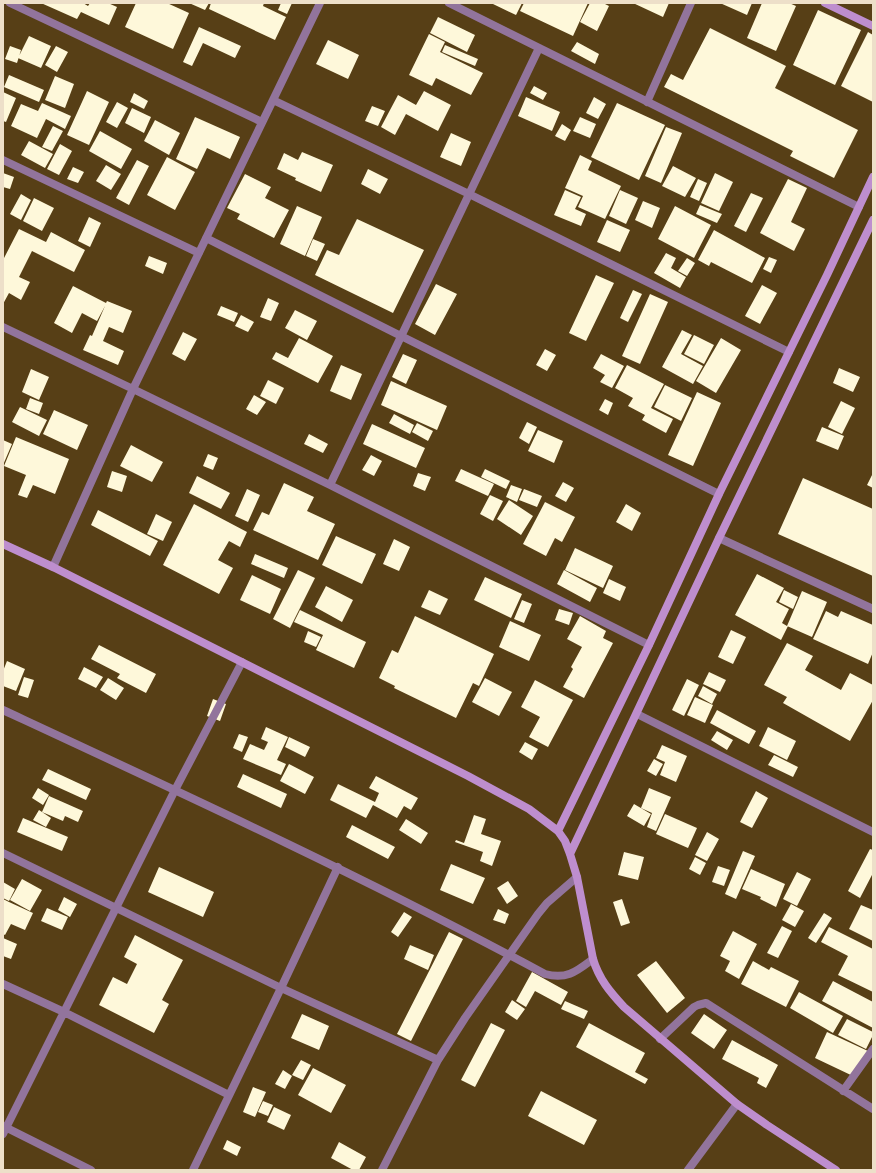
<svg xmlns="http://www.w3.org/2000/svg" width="876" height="1173" font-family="Manrope,sans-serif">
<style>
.building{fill:#fef8da}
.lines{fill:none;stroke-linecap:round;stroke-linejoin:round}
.street{stroke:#92749c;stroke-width:8}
.secondary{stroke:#be8ece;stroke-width:8}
</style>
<rect width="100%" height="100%" fill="#573f16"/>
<!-- building -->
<path class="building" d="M41,3H83L88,6L90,3H108L117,7L109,25L81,12L77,19Z
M136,3H167L189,13L173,49L125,27Z
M189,3H209L205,10Z
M211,3H264L263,6L286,17L275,40L209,9Z
M281,3H292L287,14L278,10Z
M493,3H522L516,15L493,4Z
M524,3H588L573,36L520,11Z
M590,3H603L609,6L597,31L580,22Z
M633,3H669L663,17Z
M720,3H752L747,15Z
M762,3H789L796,6L776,51L747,38Z
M818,10L861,30L835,85L793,65Z
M438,17L475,35L467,52L430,33Z
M199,27L241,46L235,58L203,43L192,66L183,62Z
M710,28L786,66L775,88L858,130L834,178L790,156L793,151L664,87L671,74L683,80Z
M868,32L873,35V102L841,86Z
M429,34L445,42L440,52L483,73L471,95L436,78L432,86L409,75Z
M29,36L51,46L41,68L18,58Z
M328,40L359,55L348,79L316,64Z
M577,42L599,54L595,64L571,51Z
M445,45L478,59L475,66L442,52Z
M10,46L21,50L17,63L5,59Z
M56,46L68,52L57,72L45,65Z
M9,75L44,90L39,102L4,87Z
M55,76L74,84L65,108L45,100Z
M534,86L547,93L543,100L530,93Z
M87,91L109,102L89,145L67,135Z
M424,91L451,105L438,131L406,114L395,135L381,127L398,95L416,105Z
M3,92L16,98L6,122L3,121Z
M134,93L148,101L144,109L130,102Z
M526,97L560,112L552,131L518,116Z
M594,97L606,104L598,119L586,113Z
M117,102L128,108L117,128L106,122Z
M42,103L71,116L65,129L46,119L37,138L11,126L21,104L38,111Z
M617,103L665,125L639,180L591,157Z
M372,106L385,111L378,126L365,121Z
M132,108L151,117L144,133L125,123Z
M195,117L240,137L230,159L207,148L197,169L176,159Z
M580,117L596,124L590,138L573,131Z
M155,120L180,133L169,155L144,141Z
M562,124L571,130L565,141L555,136Z
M53,126L63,131L52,151L42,147Z
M666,127L682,133L661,183L645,176Z
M100,131L132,149L121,169L89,151Z
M451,133L471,142L461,166L440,157Z
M29,141L53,154L45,168L21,155Z
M60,144L72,151L59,175L47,169Z
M302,152L333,165L321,192L295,180L296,178L277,169L284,153L298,160Z
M580,155L592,161L588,170L621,186L605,219L578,207L583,196L565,188Z
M167,157L195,172L175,210L147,195Z
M137,160L149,166L129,205L116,198Z
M106,165L121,174L111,190L96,181Z
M673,166L696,178L685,197L662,186Z
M73,167L84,172L78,183L67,179Z
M368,169L388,179L380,194L361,184Z
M3,173L14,177L10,189L3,187Z
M715,173L733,182L719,211L701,203Z
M245,174L271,187L265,198L289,210L274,238L237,219L240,214L227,208Z
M698,179L707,183L699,201L690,197Z
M788,179L807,188L791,222L805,229L794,251L760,233Z
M565,190L581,197L575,209L586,214L581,226L554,215Z
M620,190L638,198L626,224L609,216Z
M751,193L763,198L746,232L734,226Z
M21,194L31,200L21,220L10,214Z
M34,198L54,208L42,231L23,221Z
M643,201L660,208L652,228L635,220Z
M700,205L722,214L717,223L696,214Z
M297,206L322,217L305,256L280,244Z
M675,206L711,225L694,258L658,239Z
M89,217L101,223L90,247L78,241Z
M357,219L424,250L393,313L315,275L327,250L339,255Z
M607,220L630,230L620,252L597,242Z
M19,229L46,242L51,232L85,250L74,272L32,251L19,277L30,282L21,300L9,293L3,304V260Z
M714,230L765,258L752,283L711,262L709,266L698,260Z
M313,239L325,244L317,261L306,256Z
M666,253L676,258L671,268L686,277L680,288L654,273Z
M149,256L167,263L163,274L145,266Z
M769,257L777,260L771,273L763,269Z
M687,258L695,263L687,276L678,271Z
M596,275L614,283L586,341L569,333Z
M436,284L457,294L435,335L415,324Z
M762,285L777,293L760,324L745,316Z
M73,286L106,303L107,301L132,311L123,333L109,327L103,341L124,351L118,365L83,350L90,335L92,336L105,306L97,321L82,313L72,333L54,323Z
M633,290L642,294L628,322L620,318Z
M650,294L668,302L640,364L622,356Z
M268,298L279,303L271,321L260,317Z
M221,306L238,313L234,322L217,315Z
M295,310L317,321L307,340L285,328Z
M241,315L254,322L248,332L235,326Z
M682,330L692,335L681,354L703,366L693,384L662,367Z
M183,332L197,339L185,361L172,354Z
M694,335L714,345L704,364L684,354Z
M299,338L333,356L318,383L272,359L276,352L288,358Z
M721,338L741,350L716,393L696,381Z
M545,349L556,355L547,371L536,365Z
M403,354L417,360L406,384L392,377Z
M601,354L624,366L612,388L600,382L605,375L593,368Z
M341,365L362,374L351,400L330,391Z
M627,365L664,384L651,408L673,419L666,433L642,420L645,415L628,406L633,398L615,388Z
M839,368L860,377L853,392L833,383Z
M31,369L49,377L39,400L22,392Z
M268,380L284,388L276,404L260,396Z
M391,381L447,406L437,430L381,405Z
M665,385L692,398L681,421L654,407Z
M697,392L721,403L693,466L668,455Z
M254,395L266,402L257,415L246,409Z
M30,398L43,403L39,414L26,409Z
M605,399L613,403L608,415L599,410Z
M841,401L855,408L842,434L828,427Z
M20,407L47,420L39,436L12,422Z
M54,410L88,425L77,450L43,434Z
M394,414L414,425L410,434L389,423Z
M527,422L537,427L529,444L519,438Z
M417,423L433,431L428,441L412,432Z
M372,424L425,448L416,468L363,444Z
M822,427L844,436L838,450L816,441Z
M538,430L563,441L554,463L528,451Z
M309,434L328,444L323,453L304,444Z
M16,437L69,459L55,494L33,485L27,498L18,495L26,475L4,466Z
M3,440L12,444L3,465Z
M131,445L163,462L152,482L120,466Z
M208,454L218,458L213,470L203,466Z
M371,455L382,461L374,476L362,470Z
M461,469L494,484L488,496L455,481Z
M485,469L510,481L506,489L481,477Z
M112,471L127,476L122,492L107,487Z
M418,473L431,477L425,491L413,486Z
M873,473V488L867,485Z
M197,476L230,493L221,509L189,493Z
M803,478L873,509V576L778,534Z
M563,482L574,488L566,502L555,496Z
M284,483L314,497L307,511L335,524L318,560L253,530L262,512L269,515Z
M511,485L522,489L517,502L506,497Z
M247,489L260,495L248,522L235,516Z
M524,489L542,496L537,507L519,500Z
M490,495L503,501L493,521L480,514Z
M509,500L533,516L521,535L497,519Z
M545,502L575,517L562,542L555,538L546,556L523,544Z
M194,504L247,532L240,547L229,541L218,560L233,568L219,594L163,565Z
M626,504L641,513L632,531L616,522Z
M98,510L158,541L150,556L91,525Z
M156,514L172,522L163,541L147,534Z
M336,536L376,554L362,584L322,565Z
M394,539L410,547L399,571L383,564Z
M575,548L613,566L603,588L565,570Z
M255,554L288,568L284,578L251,564Z
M298,570L315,578L290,628L273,619Z
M564,570L597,588L590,602L557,584Z
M757,574L784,588L776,602L789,609L782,623L787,626L802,591L827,602L812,637L787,626H788L781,640L735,615Z
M252,575L281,589L270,614L240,600Z
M485,577L522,594L511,618L474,600Z
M609,579L626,587L620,601L603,593Z
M326,586L353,600L342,622L315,607Z
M429,590L448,599L440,615L421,607Z
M784,590L798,597L793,609L779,602Z
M522,600L532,604L524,623L514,619Z
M559,609L573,613L569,625L555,620Z
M300,610L366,642L354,668L316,650L323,635L294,622Z
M826,611L838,617L841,611L873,625V652L868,664L813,639Z
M415,616L494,654L479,686L473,683L456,718L394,688L395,686L379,678L392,650L398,653Z
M580,616L606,631L603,638L613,643L584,698L563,687L573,669L571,667L582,647L567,639Z
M510,621L541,635L529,661L499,647Z
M731,630L746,637L733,664L718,657Z
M308,631L321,637L316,647L304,642Z
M787,643L813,656L805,670L841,690L850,673L873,685V700L850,741L783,703L787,697L764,685Z
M99,645L156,674L146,693L117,678L120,674L91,659Z
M7,661L25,669L16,691L3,686V671Z
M84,667L103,677L96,688L78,679Z
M709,672L726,680L720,692L703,684Z
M24,677L34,680L28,698L18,695Z
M108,678L124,688L116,700L100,690Z
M485,678L512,692L499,716L472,702Z
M687,679L699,685L684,716L672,710Z
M535,680L573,700L548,747L529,737L540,717L521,707Z
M703,686L717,694L712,704L698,696Z
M695,697L713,705L705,723L687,715Z
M213,699L226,704L220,721L207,716Z
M717,710L756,731L749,744L710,723Z
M266,727L288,737L277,760L286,764L281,775L243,759L250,744L264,750L268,742L261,739Z
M768,727L796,741L787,760L759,746Z
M717,731L733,740L727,750L711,740Z
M239,734L248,737L242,752L233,748Z
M289,737L310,747L305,757L285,747Z
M525,742L538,749L532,760L519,752Z
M662,745L687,756L676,782L660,775L665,762L656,758Z
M774,755L798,767L793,777L768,765Z
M654,759L663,764L656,776L647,771Z
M289,764L314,777L305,794L280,781Z
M48,769L91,789L86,800L42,780Z
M243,774L287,794L281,808L237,787Z
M376,776L418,798L411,810L404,806L397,818L373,805L366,818L330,800L338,784L375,802L379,793L369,788Z
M38,788L49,795L43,805L32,798Z
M649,788L671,797L656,831L647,827L652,813L641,808Z
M756,791L768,798L752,828L740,822Z
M49,796L83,811L78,822L65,816L63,821L42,812Z
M634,804L651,814L644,826L627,816Z
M39,810L51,818L46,827L33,820Z
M665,814L697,828L688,848L656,834Z
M474,815L486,819L481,834L501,841L492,866L480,861L483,852L455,842L456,840L464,843Z
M23,818L68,837L62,851L17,832Z
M406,819L428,833L421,844L399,830Z
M352,825L395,847L388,859L346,837Z
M707,832L719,839L707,861L695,855Z
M870,849L873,850V873L860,898L848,891Z
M743,851L755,856L736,899L725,894Z
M624,852L644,857L638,880L618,875Z
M695,857L706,863L700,875L689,869Z
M451,864L485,878L473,904L440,890Z
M718,866L730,870L724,886L712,882Z
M159,867L214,892L203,917L148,892Z
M751,869L785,884L776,907L760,899L761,897L742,889Z
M797,872L811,879L797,906L783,899Z
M22,879L42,890L30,911L10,900Z
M508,881L518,896L507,904L497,888Z
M3,882L15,889L9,901L3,898Z
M64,897L77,904L70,917L58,910Z
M3,899L9,902L8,904L9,902L33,913L25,930L11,924L5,935L3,934Z
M622,899L630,923L621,926L613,902Z
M791,904L804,911L795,927L782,920Z
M861,905L873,910V941L849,929Z
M47,908L68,917L62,930L41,921Z
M498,909L509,914L505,924L493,920Z
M404,912L412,917L398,937L391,932Z
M824,913L832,918L816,943L808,938Z
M782,926L792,931L778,958L767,953Z
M829,927L873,949V992L838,975L848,956L821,942Z
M733,931L757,944L739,979L725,971L730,961L720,956Z
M449,932L463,939L411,1041L397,1034Z
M135,935L183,960L162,1000L169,1004L154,1033L99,1005L113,977L127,984L137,964L124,957Z
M3,938L17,944L11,959L3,956Z
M410,945L434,955L428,970L404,959Z
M656,961L685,998L667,1013L637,975Z
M753,961L769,970L771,967L799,981L786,1007L741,984Z
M532,972L568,992L561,1005L535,991L526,1007L516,1001Z
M833,981L873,1002V1028L822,1001Z
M799,992L843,1016L833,1033L790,1008Z
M512,1000L525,1009L517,1020L505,1012Z
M565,1001L588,1011L584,1019L561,1009Z
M302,1014L329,1026L319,1050L291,1038Z
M704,1014L727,1030L714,1049L691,1033Z
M847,1019L873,1032V1035L866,1049L838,1035Z
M491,1023L505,1030L475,1087L461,1080Z
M589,1023L645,1053L635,1072L648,1079L645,1084L576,1047Z
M827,1032L868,1051L855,1077L815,1058Z
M732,1040L778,1065L766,1088L757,1083L759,1078L722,1059Z
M301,1060L311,1065L303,1080L292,1075Z
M313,1068L346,1085L331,1113L298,1095Z
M283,1070L292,1076L285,1089L275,1084Z
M253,1087L266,1092L255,1117L243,1112Z
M541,1091L597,1120L584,1145L528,1116Z
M263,1101L273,1105L268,1116L258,1112Z
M274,1107L291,1115L284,1130L267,1122Z
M227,1140L241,1147L237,1156L223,1149Z
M339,1142L366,1157L359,1170H353L331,1158Z"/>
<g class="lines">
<!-- street -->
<path class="street" d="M10,3L262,122
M449,3L859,207
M273,100L469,194L789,352
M647,102L691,3
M3,160L199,253
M206,238L401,336L719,494
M3,327L133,389L330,485L649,645
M330,485L539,48
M719,538L873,609
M53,567L133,389L320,3
M3,710C186,795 368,879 545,974C567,980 577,971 593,959
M637,714L873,832
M3,853L281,988L438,1060
M3,984L64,1012L229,1095
M660,1039L694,1007L698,1005L706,1003L873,1109
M843,1091L873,1049
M3,1126L91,1170
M3,1134L175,790L242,662
M193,1170L281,988L338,867
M382,1170L438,1060L465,1018L538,914L547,903L577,877
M688,1170L737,1104"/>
<!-- secondary -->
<path class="secondary" d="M825,3L873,26
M3,544L53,567L468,776L529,809L558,831L565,841L570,854L577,877L593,959C599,979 610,992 624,1007L737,1104L767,1125L836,1170
M558,831L649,645L719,494L827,275L873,177
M570,854L719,538L873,220"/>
</g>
<!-- border -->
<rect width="876" height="1173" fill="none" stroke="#eddfc9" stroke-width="8"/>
</svg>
